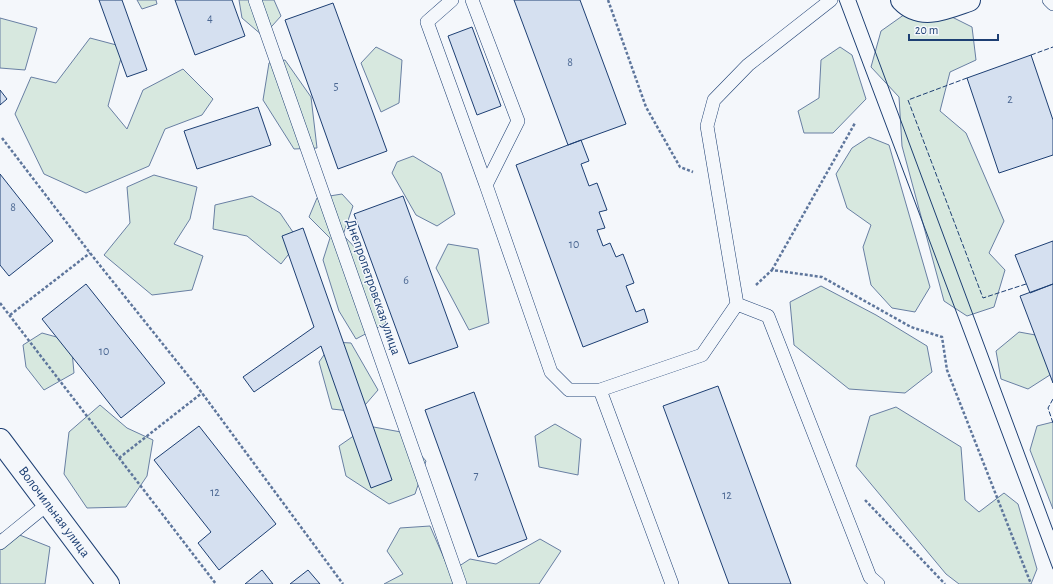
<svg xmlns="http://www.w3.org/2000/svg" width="1053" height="584" font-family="'Alegreya Sans',sans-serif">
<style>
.green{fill:#d7e8df;stroke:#687fa3}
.building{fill:#d5e0f0;stroke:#1d3f73}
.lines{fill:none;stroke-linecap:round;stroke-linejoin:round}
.service-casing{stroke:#1d3f73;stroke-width:14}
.minor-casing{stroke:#1d3f73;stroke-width:24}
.tertiary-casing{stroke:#1d3f73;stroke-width:24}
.path{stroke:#5e769c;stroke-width:2.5;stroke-dasharray:3 2;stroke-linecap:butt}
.service{stroke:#f4f7fb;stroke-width:13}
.minor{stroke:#f4f7fb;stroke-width:22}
.tertiary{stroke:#f4f7fb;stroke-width:22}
.tram{stroke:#1d3f73;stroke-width:1}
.fence{stroke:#1d3f73;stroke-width:1;stroke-dasharray:5 2;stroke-linecap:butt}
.labels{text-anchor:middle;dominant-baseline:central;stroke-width:3;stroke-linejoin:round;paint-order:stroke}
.number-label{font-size:12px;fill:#4b6792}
.street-label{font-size:14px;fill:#1d3f73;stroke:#f4f7fb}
</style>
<rect width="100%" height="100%" fill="#f4f7fb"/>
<!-- green -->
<path class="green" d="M137,0H156L157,4L142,9Z
M239,0H274L281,16L263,36L242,18Z
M922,2L972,27L976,60L950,72L940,111L966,133L1004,221L989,253L1005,270L994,307L967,316L944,301L902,146L899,97L871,67L881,31Z
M0,18L37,28L25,70L0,68Z
M90,38L124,47L108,106L127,129L143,90L183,69L213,99L202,115L165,129L149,166L86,193L44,174L15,114L31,77L56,83Z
M376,47L402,60L399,103L381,112L361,63Z
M840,47L852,55L866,99L833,133H804L798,111L819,98L821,60Z
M285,60L311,97L317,148L294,149L263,100L269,63Z
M869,137L889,145L930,287L915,312L892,308L871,285L863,247L871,225L847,208L836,174L852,148Z
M413,156L441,173L455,214L437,226L416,215L392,173L397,162Z
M154,175L197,187L190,219L174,244L203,256L192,290L152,295L104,255L130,223L127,187Z
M342,194L353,206L343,235L366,259L386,323L356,339L339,311L323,260L330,238L309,217L317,198Z
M252,196L280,213L299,241L281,264L247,236L213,229L215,205Z
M448,244L478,249L489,323L469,330L436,268Z
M821,286L876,315L927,346L932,372L905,393L849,389L794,345L790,302Z
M1019,332L1052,338L1053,342V373L1028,389L1001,379L996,351Z
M42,333L71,341L74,373L44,390L26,367L23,345Z
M333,342L351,343L378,390L359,412L332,409L319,362Z
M100,405L127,428L153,440L147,476L126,507L87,508L64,474L69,432Z
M896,407L961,447L965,500L979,512L1004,493L1018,504L1037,569L1031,584H959L946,574L856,466L870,416Z
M1053,422V509L1030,450L1037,426Z
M555,424L581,439L578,475L539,467L535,436Z
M368,426L401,432L426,461L415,494L389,504L346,476L339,446Z
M430,526L450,572L470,559L496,564L540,539L561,551L539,584H384L403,574L387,551L400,528Z
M7,530L50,547L45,584H0V534Z"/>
<!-- building -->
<path class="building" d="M99,0H122L147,70L127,77Z
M175,0H232L245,36L195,55Z
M514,0H580L626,124L568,145Z
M333,3L387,151L338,169L285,20Z
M472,27L501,106L477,115L448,36Z
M1031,55L1053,120V155L999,173L967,78Z
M0,90L7,99L0,105Z
M258,107L271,145L197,169L184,131Z
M581,140L589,161L581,164L589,186L597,183L607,210L599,212L605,228L597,230L603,246L610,243L616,257L623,254L634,283L626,286L636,312L644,309L648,322L583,347L516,165Z
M0,174L53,241L9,276L0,265Z
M403,196L458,347L409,364L354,214Z
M303,228L392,480L371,488L321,346L254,392L243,377L314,327L282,236Z
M1053,241V284L1030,293L1015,255Z
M86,284L165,383L121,418L42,319Z
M1053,284V383L1020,296Z
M718,386L791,584H729L663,406Z
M474,392L527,539L478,557L425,410Z
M199,426L276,524L219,570L198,543L211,532L154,460Z
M262,570L273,584H245Z
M308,570L320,584H290Z"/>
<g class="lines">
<!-- service casing -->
<g class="service-casing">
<path id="service" d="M255,0L460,584
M452,0L427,22L486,185
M472,0L518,121L486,185L551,372L569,390H600L702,355L737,304L707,126L714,100L748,65L831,0
M1049,0L1053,4
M737,304L768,316L870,577L878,584
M600,390L672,584
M0,543L49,503"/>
</g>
<!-- minor casing -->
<g class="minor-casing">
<path id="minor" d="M902,0C921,20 946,8 969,0"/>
</g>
<!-- tertiary casing -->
<g class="tertiary-casing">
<g id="tertiary">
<path id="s1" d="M0,440L108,584"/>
</g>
</g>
<!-- path -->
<path class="path" d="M608,0L646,107L680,167L693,172
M2,138L90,253L202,393L343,584
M772,270L855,123
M756,285L772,270L822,277L911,327L942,337L947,370L1031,584
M0,303L216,584
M10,315L90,253
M119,458L202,393
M865,500L945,584"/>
<!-- service -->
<use href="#service" class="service"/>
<!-- minor -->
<use href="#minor" class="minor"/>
<!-- tertiary -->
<use href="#tertiary" class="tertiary"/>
<!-- tram -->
<path class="tram" d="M839,0L1053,569
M856,0L1053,530"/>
<!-- fence -->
<path class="fence" d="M1031,55L1053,47
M967,78L908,100L983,298L1026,284
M1053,399L1048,408L1053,423"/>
</g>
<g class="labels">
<!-- number labels -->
<g class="number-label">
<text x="210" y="18">4</text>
<text x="570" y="62">8</text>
<text x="336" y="86">5</text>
<text x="1010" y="99">2</text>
<text x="13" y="207">8</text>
<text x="574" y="244">10</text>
<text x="406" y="280">6</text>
<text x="104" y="351">10</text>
<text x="476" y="475">7</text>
<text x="215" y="492">12</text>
<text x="727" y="495">12</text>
</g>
<!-- street labels -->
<g class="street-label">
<text transform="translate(373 287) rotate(71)">Днепропетровская улица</text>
<text stroke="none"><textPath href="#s1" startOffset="90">Волочильная улица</textPath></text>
</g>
</g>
<!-- scale -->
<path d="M909 34v6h89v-6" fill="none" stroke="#1d3f73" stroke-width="2"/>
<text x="915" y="34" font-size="12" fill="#1d3f73" stroke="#f4f7fb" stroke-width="3" paint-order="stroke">20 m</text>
</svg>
